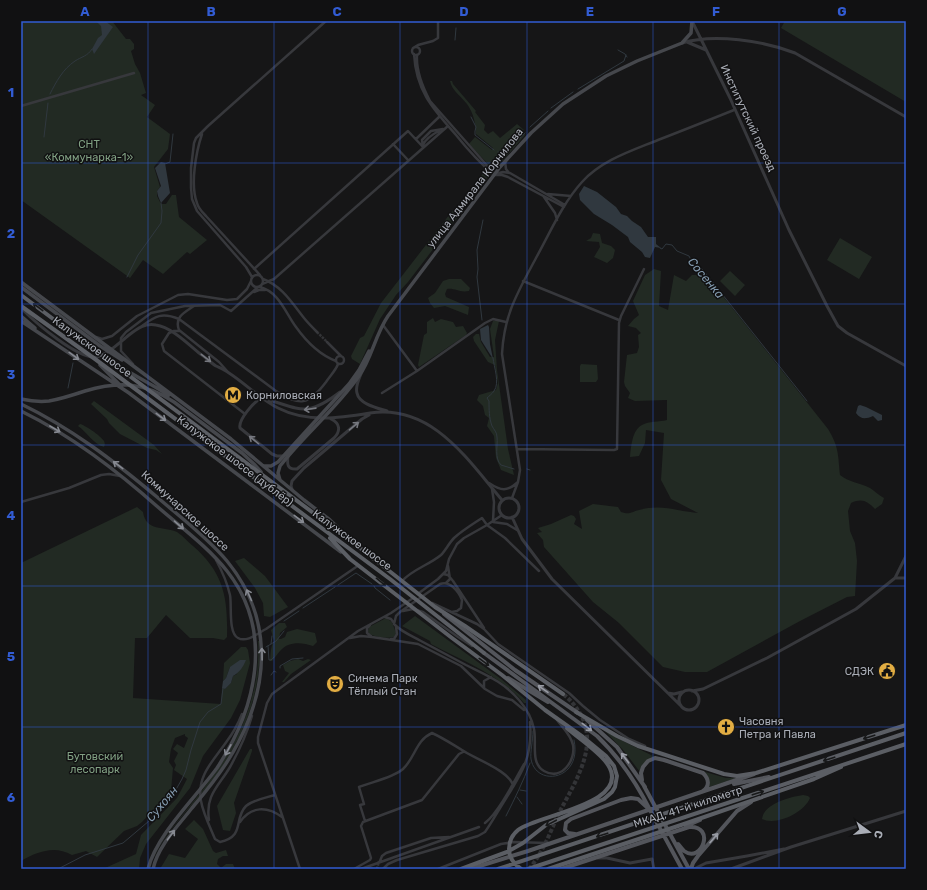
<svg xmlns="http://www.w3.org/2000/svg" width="927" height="890" font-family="Rubik,sans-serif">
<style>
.green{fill:#222a23}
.water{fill:#30383f}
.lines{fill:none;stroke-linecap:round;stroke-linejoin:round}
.stream{stroke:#30383f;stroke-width:1}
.minor-tunnel{stroke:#333437;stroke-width:2.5;stroke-dasharray:2.5 1;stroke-linecap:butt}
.trunk-tunnel{stroke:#333437;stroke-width:4;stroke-dasharray:4 2;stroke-linecap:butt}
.minor{stroke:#37383c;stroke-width:2.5}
.tertiary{stroke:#37383c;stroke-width:3}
.secondary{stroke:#45474c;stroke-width:3.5}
.primary{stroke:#53555b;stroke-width:4}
.trunk{stroke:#5b5e64;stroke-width:4}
.oneway{stroke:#18191a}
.oneway2{stroke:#868991}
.oneway3{stroke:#76787f}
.oneway4{stroke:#989ba4}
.grid{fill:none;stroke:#325cd3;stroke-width:1;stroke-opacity:0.55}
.labels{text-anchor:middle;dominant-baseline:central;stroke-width:3;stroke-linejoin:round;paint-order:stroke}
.street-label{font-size:11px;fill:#a9adb6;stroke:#111112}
.park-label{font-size:11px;fill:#81a083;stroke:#111112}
.poi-label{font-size:11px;fill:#a9adb6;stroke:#111112;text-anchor:start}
.water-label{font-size:12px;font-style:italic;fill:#839aae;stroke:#111112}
.neatline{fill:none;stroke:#325cd3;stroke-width:1.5}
.grid-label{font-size:13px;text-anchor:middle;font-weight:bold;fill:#325cd3}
</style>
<rect width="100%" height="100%" fill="#161617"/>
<!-- green -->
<path class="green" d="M21,21H112L126,39H130L134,44V49L131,51L135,64L140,73L146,93L141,95L155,105L147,117L170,134L168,149L154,167L160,187L157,191V196L161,204H166L172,195H176L179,217L207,240L190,254L187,252L163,274L143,260L130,278L21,200Z
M785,21H906V102L781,28Z
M450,81H452L453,84L476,111L475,112L485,125L484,130L488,134L493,131L500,138L517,124L524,130L518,135L520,136L524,132L525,135L495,170L490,169L487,163L469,144L475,137L492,150L493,148L476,134C476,124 473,112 467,104C461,96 452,91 450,81Z
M484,172L488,177L463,209L459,206Z
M453,210H457L460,214L408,282L396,295L380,319L360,364L352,359L351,356L360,338L364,336L381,303Z
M593,233L600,234L602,243L611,246L615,250L613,258L607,263L594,257L600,247L599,242L586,241L591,238Z
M840,238L872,257L859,279L827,260Z
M654,269L661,271L659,306L668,310L674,275L686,281L692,275H702L703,271L828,429C839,447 838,455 840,475C848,482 860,483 870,488C875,491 878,495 884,498L882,504L875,509C867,501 862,498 851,503L848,511L850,531L855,543L857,561L855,596L847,597L800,621L707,672H685L663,667L619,623L593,602L544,547L543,540L537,533L542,532L538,528L551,524L571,515L574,516L576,519L574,524L582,529L579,511L593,504L618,507L621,512C630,515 631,512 639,510C662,504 676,511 698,513L671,499L661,480L664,433L646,430L645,443L639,456L630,457C631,447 632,430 642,425C649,421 659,422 667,420V400L635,401L628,398L630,393L625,386L624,382L627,355L637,353L639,347L638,335L641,333L636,328L628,326L634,319L639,315L633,301L645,275Z
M730,271L745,285L735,296L720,281Z
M449,279H461L470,288L469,291C459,293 456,288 447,289L445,294L446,297L469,307L468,315L445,306L434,308L430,303L428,298L435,293L443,281Z
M433,318L435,322L441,319L453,322L456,327L463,326L467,333L466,335L419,367L418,365L424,335L427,333V322Z
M493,321H499L495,340L497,370L508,449L514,475L501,470L496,458L494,436L487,426L489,418L485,415L483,406L477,400L479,395L496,390L498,383L495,365L488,362L474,341L473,337L476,334H479L481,342L490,357H494L490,329Z
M581,364L597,365L598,379L596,382H580V366Z
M94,401L154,445L162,454L156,450L147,448L120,434L109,423L107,419L91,404Z
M80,424C85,425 101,436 104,441C105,444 105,444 104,447C93,444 87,432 78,426Z
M137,507L143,512C146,532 164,526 177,532C183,536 188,542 193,546C224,573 228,598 227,637L224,640L213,638H190L166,615L147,638H135L133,698L221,704L222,688L225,689L231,683L233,676L237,674L230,667L226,678L223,681L224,663L241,647H246L248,650L250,663L240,700L231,718L203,756L190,788L146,844L140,858L139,869H103L136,854L141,835L177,798L187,779L174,770L176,765L174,761L178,753L173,749L177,744L184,748L188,738L185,736V734L175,738L171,749L169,762L173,768L171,791L142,822L137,826L124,831L97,857L86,851L72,855C54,845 37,852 21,861V563Z
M244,558L265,576L288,607L270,617L264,616L263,603L255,588L235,561Z
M415,616L501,679L526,700V703H524C500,675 463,661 431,644L430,641L402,626Z
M386,618L392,622L396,633L394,637C387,639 376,637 369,634L368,631L369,627Z
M279,623H285L287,627L280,633L279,639H281L285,637L287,632L297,629L315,633L317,642L313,646C302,642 288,641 280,651C277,654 275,658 272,661H270C271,654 270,648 274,641L271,630Z
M258,641H259C263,695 240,746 207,787C189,809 168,830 155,855H154C169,829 189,808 207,784C239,743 261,694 258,641Z
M298,659L303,661L308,659L311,660L291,674L284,682H282L289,673L285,671L283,665L290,661Z
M605,731L621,740L655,757L640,772L624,751Z
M250,749H252V751L234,803L236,813L230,831L223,830L217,806Z
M702,771L726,778H737L709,787Z
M803,795L808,796L810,798C804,813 776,826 762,819C764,803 791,797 803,795Z
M194,820L203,829L213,851L216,853L226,850L228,856H223L218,859L217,864L221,868L226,864H233L235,869H160L169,854L185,858L198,839L185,829Z"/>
<!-- water -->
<path class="water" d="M96,21H105L113,27L94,54L92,49L98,38L102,35L101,26Z
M161,162L165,163L170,193L161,203L158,196L157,191L161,186L155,168Z
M584,186L597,192L616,207L621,214L627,216L632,221L641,227L648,237H656V244L661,248L655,247L650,258L645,257L642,252L630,242L628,237L612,225L594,214L580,200L579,194Z
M488,325L489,327L490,344L493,359L481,340L480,329Z
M860,405L866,407L882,415V420L878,421L873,416C866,419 861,420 856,413L858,406Z
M240,660H246C243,667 240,672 233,676L231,683L225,689L222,688L223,681L226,678L230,667Z"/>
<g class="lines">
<!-- stream -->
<path class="stream" d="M455,40L456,28
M618,50L625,54L627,57
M578,89L624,61L626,55
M50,94C56,82 63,69 75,61C81,57 88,56 92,49
M551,108L573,92
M471,117L476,127L475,131V135L494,150
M530,127L548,111
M44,137L48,103
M498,152L505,154L525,133
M165,164L170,162L173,134
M660,248L662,249L666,244L672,245L677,251L689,256L691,260L694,261L703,270L807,401
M127,277L138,255L161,223L162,211L161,203
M482,320L477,277L478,269L477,250L483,220
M493,358C494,367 500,383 494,391C492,394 489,396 487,398L489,401C489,409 489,418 492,426C494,430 497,432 497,437C498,446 494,458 501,465L514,469
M68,388L73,363
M527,469L530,470
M338,585L356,573L372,584
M374,586L375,588L390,600
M303,608L335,587
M284,621L299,611
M271,644L272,636
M268,646L269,660H271L274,657
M266,647L276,641L284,631
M280,668V666L292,659L303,658
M271,675L274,671L276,672
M533,731C533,740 530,753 531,759C536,788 583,780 574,740
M520,790L526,791
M517,797L522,804
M506,816C515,798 523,782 530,763
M58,869L85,855L123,843L149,821L174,793L182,779L186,770L191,750L200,722L208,712L221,704L223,688"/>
<!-- minor-tunnel -->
<path class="minor-tunnel" d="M317,332L327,342
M377,869L379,861"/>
<!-- trunk-tunnel -->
<path class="trunk-tunnel" d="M529,869C542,854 550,833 558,815C573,785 599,749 581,715C576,707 571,700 563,694"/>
<!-- minor -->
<path class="minor" d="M412 51a4 4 0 1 1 8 0a4 4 0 1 1-8 0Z
M413,48L418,45L433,41L438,38V21
M414,54C416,91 433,109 456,135C468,150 480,163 494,175H502L508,177L564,207
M417,55C416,71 422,86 430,101L491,170
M21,106L134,73
M202,134C196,152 190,185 197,203C198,208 202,212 206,216L260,275
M416,139L439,117
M393,144L408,160
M423,145C426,138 433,134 439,131
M423,147L422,140L431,131L443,129
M505,161L506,169L509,173
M495,174L503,172L510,173L565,205
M548,194L571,196
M544,197L555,213L557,220
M254,269L408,131L423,147
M251 281a6 6 0 1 1 12 0a6 6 0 1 1-12 0Z
M252,277L246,267L197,211L192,199L191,188V168L194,143L196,138L208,126L326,21
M263,279C282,286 292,303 304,318C308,323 313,328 317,332
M523,281L619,320
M262,284L274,279L448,126
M260,287C279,292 285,312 296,327C306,341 320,355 336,361
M254,292L259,290H265
M194,306C185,312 174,317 179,330L219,362L227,371
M383,325L417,371
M142,326C155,316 162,312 179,319L276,391C300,406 308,406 326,382C330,376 336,370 338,364
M180,331H174L169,333L162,344L164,351L245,414
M96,337L102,339L112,336L137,316L178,295L188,294L227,300L237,299L247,289L251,281
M327,342L341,356
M336 360a4 4 0 1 1 8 0a4 4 0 1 1-8 0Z
M133,364L121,351V338L126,332L151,313L185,306L220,305L231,311L258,287
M382,393L417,371L485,323L493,319L506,322
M517,449L614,450L617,449L619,323L621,316L644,269
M489,483C501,491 507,492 518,482
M492,489L494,502L493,521
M512,498L518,482L520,470L502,354C504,314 518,292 536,258C550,233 562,204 582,182C602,160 631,151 658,140C684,130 709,120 734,110
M21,502L69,488L101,475L109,474L120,476
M493,522L507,524L517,530
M216,560C222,571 227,582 230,595C232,605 228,633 238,638C247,643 258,633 266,629L359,565
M443,574L448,575L453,581L484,628
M402,581C413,569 429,565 441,555C446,550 449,543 454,538C463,530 473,524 482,518L487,525L505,538L539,571
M446,583L450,579L448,566
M419,593L438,579L446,571L449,559L457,544L464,538L487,525L502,515
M432,603L477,624L484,629L498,644L569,693L583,706L600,720L629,739L645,746
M403,611L413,609L423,612L458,637L472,646
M385,617L391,619L394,623
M394,624L396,616L400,612L440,584C450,580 459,592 462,600L461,608L457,611L452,612
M370,625L367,628V633L372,637
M395,625C402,632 412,636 421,641C436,649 451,657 466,665C486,675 504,682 519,700C526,708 532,719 534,729C537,743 530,763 544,771C561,781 576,761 573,745C571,735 563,728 557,720
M350,638L361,636L372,637L418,644L461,666L485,689L497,696L512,700L524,710
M391,639H394L397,634L396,627
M484,687V681L491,677
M242,714C238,724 233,733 227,741C214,760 196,776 201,801C203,813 210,827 215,839L220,842C246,836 233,819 246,806C253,800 265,798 275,795
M209,820C205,795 219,786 230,767C239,751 247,733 252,716
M365,821L360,805L364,804L359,787C371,782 393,778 403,769C415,758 416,740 432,733C443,738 452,744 462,750C473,758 513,772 513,787
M240,822C251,806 267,806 282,817
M485,823C499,812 515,780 524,764
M380,861L382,856L386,853L431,838L449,837
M365,868L372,869
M300,869L258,743V737L267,703L272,694L358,631L391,613L413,598
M354,869L370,860L371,858L361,826L363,822L422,800L459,754L463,752
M361,869L479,827
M383,869L388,864L397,860L478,836L485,832C492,822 498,811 505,800C522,773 533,756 530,722
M438,869L501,844L514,842L547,843"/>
<!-- tertiary -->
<path class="tertiary" d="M692,21L730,98L789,230L827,306L838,326L847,333L906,366
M687,42L706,50
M682,43C714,33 764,41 795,53L906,117
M22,309C35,322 78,360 97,357C109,354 120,342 129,335C138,328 145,323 156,325C171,327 188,344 199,353C205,357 210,362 216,366C220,368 225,370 229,373C246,384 260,399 278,408C307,423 340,418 370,413C432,404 467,459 502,500
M361,374C359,379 355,387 357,393C359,404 377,408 387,411
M283,456H277L272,454L240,428C238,420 254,401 262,398C300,408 305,419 340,392
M288,456C287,464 287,470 297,469L334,438C341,431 340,423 331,419
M292,489L291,486L292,481L304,468L362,419L369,415
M499 508a10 10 0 1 1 20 0a10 10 0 1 1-20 0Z
M512,517L522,539L552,579L680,705
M895,578H906
M679 700a10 10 0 1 1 20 0a10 10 0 1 1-20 0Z
M692,691L703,689L767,658L856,609L895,578L906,556
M668,693L674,694L682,692
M598,858H607L630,863L652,859L654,869
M694,869L706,863L747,856L784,849
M731,869L791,847L906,811"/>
<!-- secondary -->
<path class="secondary" d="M21,282L231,439L304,500L330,520L348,537
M21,287L100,346L122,360
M21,316L35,328
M21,321L129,393L341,552
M100,365L121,386
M117,365L169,395
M21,399C30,401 40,402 49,401C61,399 73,395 85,391C119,381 144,382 174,402L242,453L254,464L261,472
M21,404C71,428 114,461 157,497C180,517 207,537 227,561C272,616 270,682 238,743C226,767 209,788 192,808C178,826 158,846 153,869
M21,411C72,436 116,470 159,508C182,528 208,547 227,571C275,632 256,709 217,768C196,797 156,835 148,869
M264,466H271L278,462L349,384L359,370L369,351
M280,480L278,473L280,466C304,435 336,409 359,376C372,358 375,335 388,316L500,167L531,133L563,104L606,76L637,61L682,43L691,33L692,21"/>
<!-- primary -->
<path class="primary" d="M444,614L515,670L578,713
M484,653L597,736C620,758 636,782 650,810
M508,678L548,702
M587,720L617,747L645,787
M642,780L641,773L643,767L648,761L655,758L664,760L703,773C709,779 710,786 703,791
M734,784L769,777
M644,786L689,869
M686,826L700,820
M575,834L568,833L565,830L566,823L571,819L621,800L631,798L638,799L650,810L682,869
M470,869L528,851L754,774
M561,869L689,827C716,825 702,864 684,851C682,849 680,846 678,844
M691,869L693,863L698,856L737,811L751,802"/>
<!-- trunk -->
<path class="trunk" d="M21,295L355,544L435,607L465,626L563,694
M21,306L95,359L390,579L484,653
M330,538L350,559L452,638L502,675L545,710L583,737L606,756L614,766L617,776L615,787L612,792L604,799L546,825L523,843L507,852L461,869
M576,712L617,736L638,746L724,774L737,776L756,773L906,725
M498,869L906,733
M521,869C514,864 509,858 509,849C509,842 512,835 518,830C537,815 633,804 608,765C601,753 578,738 567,728
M528,869L906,744
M548,869L684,824L814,779L841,767"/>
</g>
<!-- one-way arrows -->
<defs><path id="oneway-shaft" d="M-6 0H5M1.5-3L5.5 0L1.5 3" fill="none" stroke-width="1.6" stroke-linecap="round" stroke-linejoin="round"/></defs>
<g class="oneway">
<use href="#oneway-shaft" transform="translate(38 307) rotate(-143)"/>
<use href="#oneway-shaft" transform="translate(381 582) rotate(39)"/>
<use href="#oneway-shaft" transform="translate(484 662) rotate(36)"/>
<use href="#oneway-shaft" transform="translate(869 737) rotate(162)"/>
<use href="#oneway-shaft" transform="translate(829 759) rotate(162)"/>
<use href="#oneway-shaft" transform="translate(758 793) rotate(-18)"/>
<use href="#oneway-shaft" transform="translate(551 823) rotate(152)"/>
<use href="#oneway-shaft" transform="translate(602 835) rotate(162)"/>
</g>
<g class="oneway2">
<use href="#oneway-shaft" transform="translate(74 356) rotate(36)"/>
<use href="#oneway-shaft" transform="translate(161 417) rotate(37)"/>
<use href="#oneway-shaft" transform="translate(55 429) rotate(30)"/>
<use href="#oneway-shaft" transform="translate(118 465) rotate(-143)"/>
<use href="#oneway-shaft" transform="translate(299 519) rotate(37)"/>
<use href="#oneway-shaft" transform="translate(179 525) rotate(41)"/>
<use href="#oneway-shaft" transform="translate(249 595) rotate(-114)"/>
<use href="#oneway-shaft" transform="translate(262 654) rotate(-91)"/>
<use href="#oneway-shaft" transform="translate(228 750) rotate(119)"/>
<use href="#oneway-shaft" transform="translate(171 835) rotate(-53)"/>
</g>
<g class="oneway3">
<use href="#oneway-shaft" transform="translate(206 358) rotate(38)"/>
<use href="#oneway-shaft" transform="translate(310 409) rotate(172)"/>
<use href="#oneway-shaft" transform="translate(354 426) rotate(-40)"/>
<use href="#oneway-shaft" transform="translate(254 440) rotate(-141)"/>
</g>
<g class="oneway4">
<use href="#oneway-shaft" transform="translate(543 689) rotate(-145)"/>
<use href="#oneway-shaft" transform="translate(587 727) rotate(38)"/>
<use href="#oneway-shaft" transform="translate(625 758) rotate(-127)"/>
<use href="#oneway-shaft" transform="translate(714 838) rotate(-49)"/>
</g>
<!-- grid -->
<path class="grid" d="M148,21V869M274,21V869M400,21V869M527,21V869M653,21V869M779,21V869M21,163H906M21,304H906M21,445H906M21,586H906M21,727H906"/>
<!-- icons -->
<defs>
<g id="metro-disc" transform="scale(0.9)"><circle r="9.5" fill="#e2ad43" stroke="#111112"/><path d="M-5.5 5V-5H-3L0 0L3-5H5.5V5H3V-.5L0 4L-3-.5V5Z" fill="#111"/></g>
<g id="civic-disc" transform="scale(0.9)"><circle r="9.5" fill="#e2ad43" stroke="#111112"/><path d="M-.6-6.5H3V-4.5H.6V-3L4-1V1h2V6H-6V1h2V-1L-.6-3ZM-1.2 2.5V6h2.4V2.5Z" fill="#111"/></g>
<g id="theatre-disc" transform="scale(0.9)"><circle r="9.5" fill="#e2ad43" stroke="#111112"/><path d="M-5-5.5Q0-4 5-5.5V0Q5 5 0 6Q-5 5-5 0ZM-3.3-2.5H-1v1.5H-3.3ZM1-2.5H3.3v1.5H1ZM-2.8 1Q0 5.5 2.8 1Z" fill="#111"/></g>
<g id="church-disc" transform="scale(0.9)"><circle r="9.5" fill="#e2ad43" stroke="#111112"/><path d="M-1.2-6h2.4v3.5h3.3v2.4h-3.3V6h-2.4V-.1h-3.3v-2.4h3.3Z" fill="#111"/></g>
</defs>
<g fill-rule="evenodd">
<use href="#metro-disc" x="233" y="395"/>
<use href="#civic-disc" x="887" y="671"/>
<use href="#theatre-disc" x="335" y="684"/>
<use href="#church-disc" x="726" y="727"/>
</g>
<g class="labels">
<!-- street labels -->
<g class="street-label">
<text transform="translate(748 118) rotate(65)">Институтский проезд</text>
<text transform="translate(475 188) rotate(-52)">улица Адмирала Корнилова</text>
<text transform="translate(92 347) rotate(36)">Калужское шоссе</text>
<text transform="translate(235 461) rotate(37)">Калужское шоссе (дублёр)</text>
<text transform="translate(185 511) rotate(42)">Коммунарское шоссе</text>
<text transform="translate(352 540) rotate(36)">Калужское шоссе</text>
<text transform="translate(688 807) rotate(-18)">МКАД, 41-й километр</text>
</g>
<!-- park labels -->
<g class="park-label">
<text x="89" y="144">СНТ<tspan x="89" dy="13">«Коммунарка-1»</tspan></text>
<text x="95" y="756">Бутовский<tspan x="95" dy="13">лесопарк</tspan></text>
</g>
<!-- poi labels -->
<g class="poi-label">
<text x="246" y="395">Корниловская</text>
<text x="874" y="671" text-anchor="end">СДЭК</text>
<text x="348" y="678">Синема Парк<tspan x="348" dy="13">Тёплый Стан</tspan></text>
<text x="739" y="721">Часовня<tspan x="739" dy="13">Петра и Павла</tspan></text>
</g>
<!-- water labels -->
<g class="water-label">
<text transform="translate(706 278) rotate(50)">Сосенка</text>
<text transform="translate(162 804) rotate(-50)">Сухоян</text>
</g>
</g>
<!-- border -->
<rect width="927" height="890" fill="none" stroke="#111112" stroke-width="44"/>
<!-- north arrow -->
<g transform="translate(869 832) rotate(105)" stroke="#111112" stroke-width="3" paint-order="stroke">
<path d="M0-3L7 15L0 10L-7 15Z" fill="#a9adb6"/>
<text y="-6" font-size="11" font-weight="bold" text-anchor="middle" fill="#a9adb6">С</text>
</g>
<rect x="22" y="22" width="883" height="846" class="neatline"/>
<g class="grid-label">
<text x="85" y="16">A</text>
<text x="211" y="16">B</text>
<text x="337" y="16">C</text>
<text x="464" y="16">D</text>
<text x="590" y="16">E</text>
<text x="716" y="16">F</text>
<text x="842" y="16">G</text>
<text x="11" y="97">1</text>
<text x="11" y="238">2</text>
<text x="11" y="379">3</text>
<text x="11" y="520">4</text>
<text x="11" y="661">5</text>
<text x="11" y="802">6</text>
</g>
</svg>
